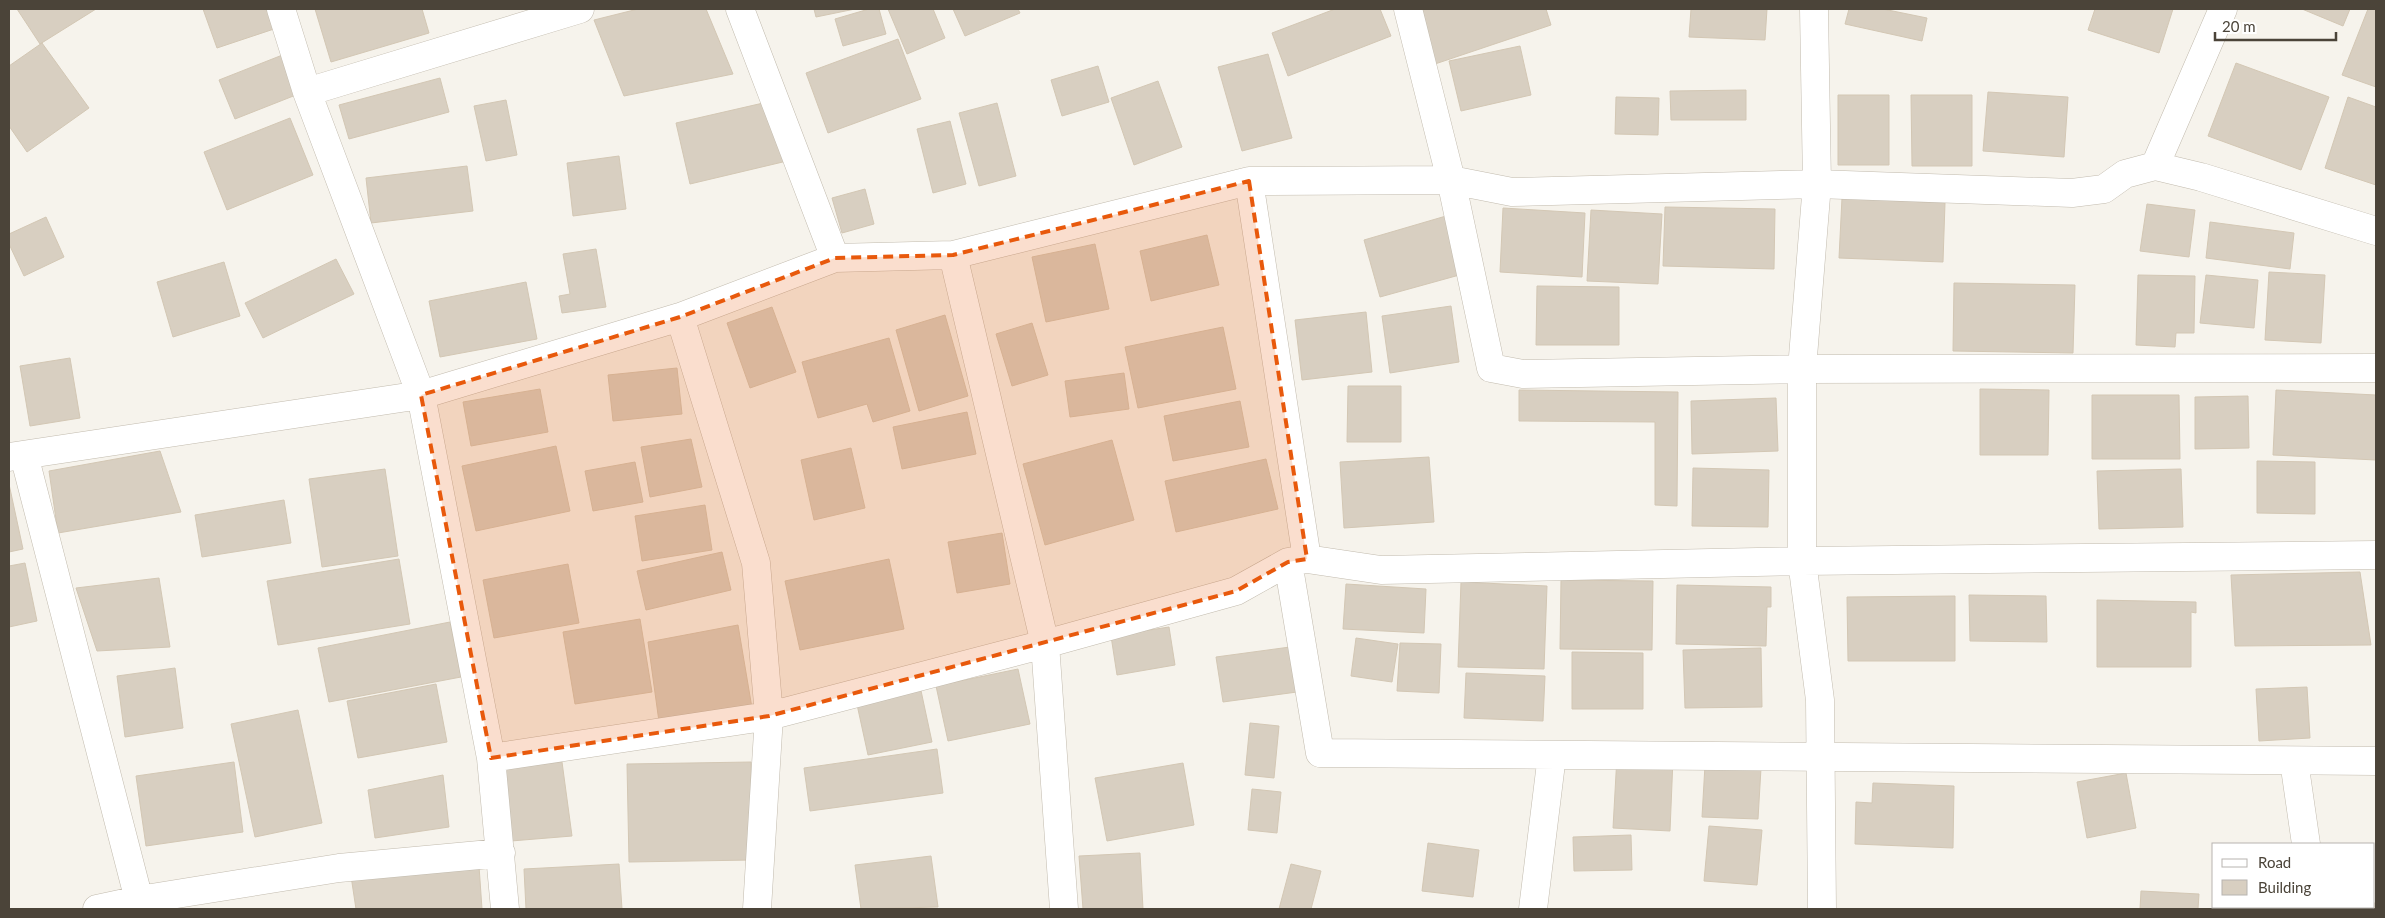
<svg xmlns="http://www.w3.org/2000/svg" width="2385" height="918" font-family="Lato,sans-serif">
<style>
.building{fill:#d8cfc1;stroke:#d3c7b4}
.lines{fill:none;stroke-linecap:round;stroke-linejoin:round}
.minor-casing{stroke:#c2bbae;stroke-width:29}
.minor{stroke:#fff;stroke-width:28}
.marked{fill:#e8590c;fill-opacity:0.2;stroke:#e8590c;stroke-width:4;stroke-dasharray:10 6;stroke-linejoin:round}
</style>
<rect width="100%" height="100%" fill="#f6f3ec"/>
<!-- building -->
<path class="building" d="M17,9H96L40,44Z
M203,9H267L274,29L217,48Z
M315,9H422L429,33L331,62Z
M638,9H706L733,74L624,96L594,20Z
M814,9H855L816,17Z
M869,9H879L886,34L843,46L835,19Z
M888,9H933L945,38L907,54Z
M953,9H1018L1020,13L965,36Z
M1335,9H1380L1391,36L1288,76L1272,33Z
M1420,9H1546L1551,25L1435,64Z
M1691,9H1767L1765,40L1689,37Z
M1849,9H1883L1927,18L1922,41L1845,24Z
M2095,9H2173L2159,53L2088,30Z
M2302,9H2350L2343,26Z
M2368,9H2376V87L2342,75Z
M898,39L921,99L828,133L806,73Z
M42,43L89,108L27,152L9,126V66Z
M1520,46L1531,95L1461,111L1449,61Z
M285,54L301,93L235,119L219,80Z
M1268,54L1292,138L1242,151L1218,67Z
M2236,63L2329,97L2301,170L2208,136Z
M1098,66L1109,102L1062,116L1051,80Z
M440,78L449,112L349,139L339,105Z
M1158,81L1182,147L1134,165L1111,98Z
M1746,90V120H1671L1670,91Z
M1988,92L2068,97L2064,157L1983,151Z
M1838,95H1889V165H1838Z
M1911,95H1972V166H1912Z
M1616,97L1659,98L1658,135L1615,134Z
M2348,97L2376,107V185L2325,168Z
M506,100L517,155L486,161L474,106Z
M772,101L787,161L690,184L676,123Z
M997,103L1016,176L979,186L959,113Z
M290,118L313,175L227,210L204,152Z
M950,121L966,184L933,193L917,129Z
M619,156L626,209L573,216L567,163Z
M467,166L473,211L371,223L366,178Z
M865,189L874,224L842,233L832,198Z
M1842,198L1945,203L1943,262L1839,258Z
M2147,204L2195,210L2189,257L2140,251Z
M1665,207L1775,209L1774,269L1663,266Z
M1503,208L1585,213L1582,277L1500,272Z
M1591,210L1662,214L1658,284L1587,281Z
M1446,216L1463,274L1380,297L1364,240Z
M46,217L64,257L24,276L9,244V234Z
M2210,222L2294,233L2290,269L2206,258Z
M1207,235L1219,285L1151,301L1140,251Z
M1095,244L1109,309L1046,322L1032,257Z
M596,249L606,307L562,313L559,296L570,294L563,254Z
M336,259L354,294L263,338L245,303Z
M224,262L240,316L173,337L157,282Z
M2269,272L2325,275L2321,343L2265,340Z
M2138,275L2195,276L2194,333H2176L2175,347L2136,345Z
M2206,275L2258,280L2254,328L2200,323Z
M526,282L537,339L440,357L429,301Z
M1954,283L2075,285L2073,353L1953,351Z
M1537,286L1619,287V345H1536Z
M1451,306L1459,362L1390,373L1382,316Z
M772,307L796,372L750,388L727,323Z
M1366,312L1372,372L1302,380L1295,320Z
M945,315L968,396L919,411L896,330Z
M1032,323L1048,375L1012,386L996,334Z
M1223,327L1236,389L1138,408L1125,347Z
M889,338L910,411L873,422L867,404L818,418L802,362Z
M70,358L80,418L30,426L20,366Z
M677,368L682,414L613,421L608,375Z
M1124,373L1129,409L1070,417L1065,381Z
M1348,386H1401V442H1347Z
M540,389L548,432L471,446L463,402Z
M1980,389L2049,390L2048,455H1980Z
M1519,390L1678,392L1677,506L1655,505V422L1519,421Z
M2276,390L2376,395V460L2273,455Z
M2092,395H2179L2180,459H2092Z
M2248,396L2249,448L2195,449V397Z
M1776,398L1778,451L1692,454L1691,401Z
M1240,401L1249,447L1173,461L1164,416Z
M967,412L976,454L902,469L893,427Z
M691,439L702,487L650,497L641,447Z
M1112,440L1134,520L1045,545L1023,464Z
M556,446L570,511L476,531L462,466Z
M851,448L865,508L814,520L801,460Z
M160,451L181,512L58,533L49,471Z
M1429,457L1434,522L1344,528L1340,462Z
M1266,459L1278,509L1176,532L1165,481Z
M2257,461L2315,462V514L2257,513Z
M635,462L643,502L593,511L585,471Z
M1693,468L1769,470L1768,527L1692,526Z
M385,469L398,556L322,567L309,479Z
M2181,469L2183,527L2099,529L2097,471Z
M9,484L23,549L9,552Z
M284,500L291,543L202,557L195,515Z
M705,505L712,550L642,561L635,516Z
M1002,533L1010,584L957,593L948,542Z
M722,552L731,590L646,610L637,571Z
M399,559L410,624L278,645L267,581Z
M889,559L904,629L800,650L785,581Z
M25,563L37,621L9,627V566Z
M568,564L579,623L494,638L483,580Z
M2360,572L2371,645L2235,646L2231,575Z
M159,578L170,647L97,651L76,588Z
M1561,580L1653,581L1652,650L1560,649Z
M1461,582L1547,586L1544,669L1458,667Z
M1346,584L1426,589L1424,633L1343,629Z
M1677,585L1771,587V607H1767L1766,646L1676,644Z
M1969,595L2046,596L2047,642L1970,641Z
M1955,596V661H1848L1847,597Z
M2097,600L2196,602V613L2191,612V667H2097Z
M640,619L652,692L575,704L563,632Z
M450,622L461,677L329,702L318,648Z
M738,625L753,714L660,729L648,642Z
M1169,627L1175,665L1117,675L1111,636Z
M1356,638L1398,644L1392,682L1351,676Z
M1400,643L1441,644L1439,693L1397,691Z
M1290,647L1297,692L1223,702L1216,657Z
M1761,648L1762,707L1685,708L1683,650Z
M1572,652L1643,653V709H1572Z
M175,668L183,728L125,737L117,676Z
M1018,669L1030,724L948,741L936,686Z
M1466,673L1545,676L1543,721L1464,718Z
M436,684L447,742L358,758L347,701Z
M920,686L932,742L868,755L856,700Z
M2307,687L2310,738L2259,741L2256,689Z
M298,710L322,823L255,837L231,724Z
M1250,723L1279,726L1274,778L1245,775Z
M937,749L943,793L810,811L804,768Z
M1617,756L1673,759L1670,831L1613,828Z
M234,762L243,832L146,846L136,776Z
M562,762L572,836L511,841L501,769Z
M751,762L752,860L629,862L627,764Z
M1183,763L1194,825L1107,841L1095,778Z
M1705,765L1761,768L1758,819L1702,817Z
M2126,773L2136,828L2087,838L2077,782Z
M443,775L449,827L375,838L368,790Z
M1873,783L1954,786L1953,848L1855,844L1856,802L1872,803Z
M1252,789L1281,792L1277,833L1248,830Z
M1709,826L1762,830L1757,885L1704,881Z
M1631,835L1632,870L1574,871L1573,837Z
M1428,843L1479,850L1473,897L1422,891Z
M1140,853L1143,909H1083L1079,856Z
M931,856L938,907L861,909L855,865Z
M619,864L622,909H526L524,869Z
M1291,864L1321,871L1311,909H1279Z
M479,866L482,909H356L351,876Z
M2141,891L2199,894L2198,909H2140Z
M2374,903H2376V909H2328V907H2374Z"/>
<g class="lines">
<!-- minor casing -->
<g class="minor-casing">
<path id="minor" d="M281,9L307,92L421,395L491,758L505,909
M740,9L835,258
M1408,9L1451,180L1512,192L1817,184L2072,193L2104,189L2125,174L2155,166L2201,177L2376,231
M1814,9L1817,184L1802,369V561L1820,700L1822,909
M307,92L580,9
M2155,166L2223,9
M1249,181L1307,559
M953,255L1045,644L1064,909
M680,317L756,563L769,716L757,909
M24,455L139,900
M9,457L421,395L680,317L835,258L953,255L1249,181L1451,180L1491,368L1523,374L1802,369L2376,368
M1288,562L1320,753L2376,761
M491,758L769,716L1045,644L1236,591L1288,562L1307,559L1381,570L1802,561L2376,555
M2294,761L2306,844
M2314,907V909
M97,909L139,900L339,868L501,853
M1533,909L1552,755"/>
</g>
<!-- minor -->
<use href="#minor" class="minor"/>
</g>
<!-- marked area -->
<path class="marked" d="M1249,181L1307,559L1288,562L1236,591L769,716L491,758L421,395L680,317L835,258L953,255Z"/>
<!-- border -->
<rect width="2385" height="918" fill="none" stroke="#4b4439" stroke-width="20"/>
<!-- legend -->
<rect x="2212" y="843" width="162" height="65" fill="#ffffff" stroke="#b7b4b0"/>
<rect x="2222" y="859" width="25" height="8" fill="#ffffff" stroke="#b7b4b0"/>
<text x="2258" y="868" font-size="15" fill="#4b4439">Road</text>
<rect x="2222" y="880" width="25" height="15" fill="#d8cfc1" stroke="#b7b4b0"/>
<text x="2258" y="893" font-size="15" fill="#4b4439">Building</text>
<!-- scale -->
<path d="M2215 32v8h121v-8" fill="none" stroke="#4b4439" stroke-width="2.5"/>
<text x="2222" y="32" font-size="15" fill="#4b4439" stroke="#ffffff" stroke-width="4" paint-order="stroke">20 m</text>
</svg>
